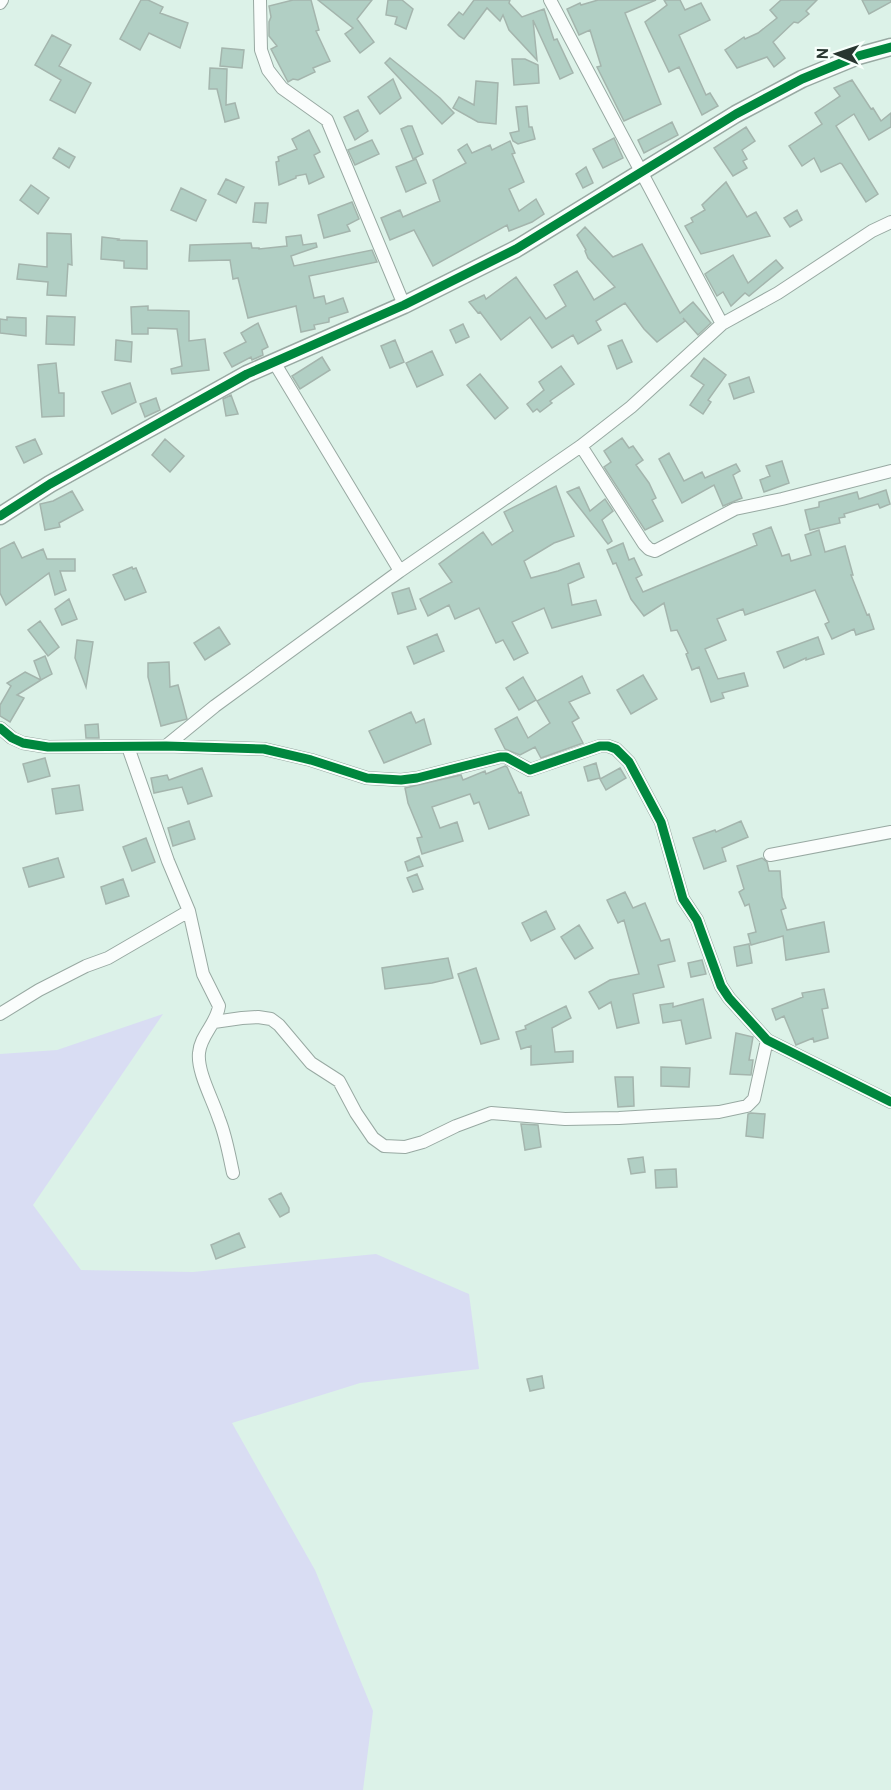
<svg xmlns="http://www.w3.org/2000/svg" width="891" height="1790" font-family="Overpass,sans-serif">
<style>
.green{fill:#d9ddf3}
.building{fill:#b1cfc4;stroke:#a4b5ad;stroke-width:1.5}
.lines{fill:none;stroke-linecap:round;stroke-linejoin:round}
.street-casing{stroke:#98a9a2;stroke-width:14}
.secondary-casing{stroke:#98a9a2;stroke-width:19}
.street{stroke:#fafdfc;stroke-width:12}
.secondary{stroke:#fafdfc;stroke-width:16}
.cycleway-casing{stroke:#f7fffb;stroke-width:13}
.cycleway{stroke:#00873e;stroke-width:9}
</style>
<rect width="100%" height="100%" fill="#dcf2e8"/>
<!-- green -->
<path class="green" d="M163,1014L33,1205L81,1270L193,1272L376,1254L469,1294L479,1369L360,1383L232,1423L315,1570L373,1711L363,1790H0V1054L57,1050Z"/>
<!-- building -->
<path class="building" d="M141,0H148L163,7L160,13L188,23L180,48L149,33L140,50L120,39Z
M293,0H311L319,30L316,31L330,61L313,68L315,72L298,80L293,79L288,82L271,49L277,46L269,36V22L271,17L269,6Z
M318,0H372L357,19L374,42L360,53L345,34L353,28Z
M388,0H402L413,9L406,29L395,24L397,17L386,15Z
M474,0H510L509,3L522,17L544,9L554,40L557,39L573,73L560,79L533,20L537,60L509,30L503,15L500,21L487,8L464,39L459,36L448,25L459,12L463,15Z
M598,0H656L625,13L661,104L624,121L597,67L601,66L590,30L579,35L567,9L580,3L581,5Z
M664,0H680L685,10L701,3L710,20L679,35L706,95L710,93L718,106L702,115L679,67L669,72L645,22L667,5Z
M781,0H817L806,11L809,14L798,23L794,22L773,42L785,58L774,67L767,57L737,68L725,50L744,37L745,39L758,33L777,18L770,10Z
M862,0H891V2L869,14Z
M52,35L71,45L59,66L91,83L75,113L50,100L61,80L35,65Z
M222,48L244,50L242,68L220,66Z
M390,58L440,98L454,113L442,124L385,63Z
M512,59H525L538,65L539,83L514,85Z
M210,68L227,69L226,105L235,103L239,118L225,122L217,89H209Z
M393,79L401,98L380,114L368,97Z
M852,80L871,109L873,108L881,121L891,113V127L869,140L854,114L836,126L878,194L866,202L842,164L840,163L821,172L814,158L802,166L789,146L822,124L815,113L840,96L834,88Z
M476,81L498,83L496,124L478,122L453,108L459,97L474,105Z
M527,106L529,127H532L535,139L518,144L513,141L510,133L519,131L516,107Z
M358,110L368,131L355,140L344,117Z
M672,122L678,135L644,153L638,140Z
M408,126H412L423,154L413,159L401,129Z
M746,127L755,141L742,150L747,159L743,161L747,168L733,176L714,148Z
M309,130L320,152L314,155L324,177L309,184L306,174L296,176V178L279,185L276,162L279,161L278,157L297,149L292,139Z
M614,138L623,158L603,168L593,149Z
M372,140L379,154L355,165L348,150Z
M510,141L515,153L512,154L524,182L509,189L519,211L536,199L544,214L532,222L509,231L507,225L433,266L414,230L390,240L381,218L400,210L403,217L440,201L433,180L466,163L458,150L467,144L472,153L490,145L492,150Z
M59,148L75,157L69,168L53,158Z
M416,159L426,183L406,192L396,167Z
M586,167L593,183L583,188L576,174Z
M226,179L244,187L236,203L218,194Z
M726,182L747,217L756,212L770,236L701,254L685,226L693,222L691,218L705,210L702,205Z
M31,185L49,198L38,214L20,200Z
M181,188L206,200L196,221L171,210Z
M352,202L359,219L347,225L350,231L324,238L318,215Z
M255,203H268L266,223L253,222Z
M797,210L802,220L790,227L784,218Z
M585,227L613,257L642,244L680,313L693,302L711,323L698,335L683,318L685,321L657,342L644,329L625,303L596,321L601,330L578,344L573,335L552,348L530,317L501,340L480,312L478,313L469,302L484,295L486,299L516,277L546,319L566,306L554,285L577,271L594,300L615,287L588,258L585,251L586,250L577,235Z
M47,233L71,234L72,265L68,264L66,296L47,295L48,282L17,279L19,264L47,267Z
M301,235L303,245L316,243L317,247L291,256L294,266L372,250L377,262L309,276L314,298L324,296L326,304L343,298L348,312L329,318V322L314,325L315,329L301,332L296,306L248,318L238,278L233,279L230,260L189,261L190,245L251,243L252,248H259V249L287,246L286,237Z
M102,237L119,239L118,240L147,241V269L124,268V261L101,259Z
M733,255L748,283L776,260L783,268L749,296L745,293L731,306L723,292L717,296L705,274Z
M148,306V310L189,311V341L205,339L209,370L172,374L171,369L182,366L177,329L148,328V334H132L131,307Z
M47,316L75,317L74,345L46,344Z
M7,317L26,318V336L0,333V319L7,320Z
M258,323L268,347L262,350L263,355L252,360L251,357L232,367L224,353L246,342L241,333Z
M463,324L469,337L456,343L450,330Z
M116,340L132,342L131,362L115,360Z
M395,340L404,362L390,368L381,346Z
M622,340L632,362L617,369L608,346Z
M432,351L443,375L417,387L406,363Z
M322,357L330,370L300,389L292,376Z
M704,358L726,375L708,400L711,402L703,414L690,405L704,385L691,376Z
M56,363L59,393H64V416L42,417L38,365Z
M561,366L574,384L550,401L552,403L540,412L537,409L533,412L527,404L544,390L539,382Z
M480,374L508,408L495,419L467,385Z
M749,377L754,392L734,399L729,384Z
M130,383L136,402L112,414L102,392Z
M231,395L238,414L226,416L223,399Z
M156,398L160,410L145,417L140,404Z
M622,438L629,448L633,446L643,460L636,465L649,483L656,498L652,500L663,521L645,530L604,467L611,462L604,451Z
M35,439L42,454L24,463L16,447Z
M165,439L184,456L170,472L152,455Z
M669,453L684,481L702,472L705,478L736,464L740,471L733,475L742,498L723,506L714,485L682,503L659,459Z
M782,461L789,483L764,492L760,480L770,476L766,466Z
M556,486L574,536L554,543L524,561L531,578L558,571L579,563L584,577L568,584L572,605L596,600L601,615L552,628L544,608L512,622L528,653L514,660L503,640L496,643L479,608L455,619L449,605L428,616L420,599L452,582L439,564L483,532L492,545L513,531L504,512Z
M579,487L590,511L605,499L613,511L602,520L612,541L608,544L567,492Z
M886,490L890,504L880,508L878,504L844,514L845,517L839,518L840,523L810,530L805,510L819,507V502L857,492L859,499Z
M72,491L83,510L59,523L60,527L45,530L40,504L53,501Z
M771,527L782,556L789,554L791,561L811,555L805,535L819,530L825,552L845,546L853,575H851L867,615L869,614L874,629L856,635L854,629L832,639L825,624L829,622L815,590L745,615L743,609L717,619L726,640L705,649L718,679L744,673L748,686L722,693L724,698L711,702L699,667L692,670L686,654L688,653L677,630L671,631L664,603L644,616L631,599L616,563L613,564L607,550L623,543L629,560L634,558L642,575L636,578L643,592L757,545L753,534Z
M14,542L22,558L43,549L47,559H75V571H60L66,590L55,595L49,573L6,605L0,593V549Z
M132,567L133,569L136,568L146,592L125,600L113,575Z
M409,588L416,609L398,614L392,593Z
M69,599L77,619L62,625L55,609Z
M40,621L59,647L48,656L28,630Z
M219,627L230,644L205,660L194,643Z
M437,634L444,651L414,664L407,647Z
M818,637L824,654L806,660V658L784,668L777,652Z
M77,640L93,642L86,687L75,658Z
M45,656L52,674L41,680L34,661Z
M169,662L170,687L178,685L187,719L161,726L148,677V663Z
M25,672L41,680L17,695L24,698L10,722L0,716V705L11,686L7,683Z
M643,675L657,699L631,714L617,690Z
M582,676L590,693L569,702L579,718L572,722L583,743L541,758L535,747L520,755L505,749L495,729L517,717L528,738L550,723L537,701Z
M523,677L536,700L519,710L506,688Z
M411,712L416,723L424,719L431,744L384,763L369,731Z
M98,724L99,738H86L85,725Z
M45,758L50,776L28,782L23,764Z
M596,763L600,778L588,781L584,767Z
M505,766L507,767L519,793L521,792L529,815L489,829L479,802L474,804L470,794L432,807L440,828L457,822L463,841L422,854L417,838L422,837L408,803L405,788L461,775L463,780L485,771L486,774Z
M202,768L212,796L188,804L182,787L154,793L151,778L167,775L169,780Z
M620,768L626,778L606,790L600,779Z
M79,785L83,810L56,814L52,789Z
M189,821L195,839L173,846L168,828Z
M741,821L748,837L722,848L726,861L704,869L693,838L715,830L716,832Z
M146,838L155,862L132,871L123,847Z
M419,856L423,866L408,871L405,862Z
M58,858L64,877L29,887L23,868Z
M762,858L767,862L769,871H780L782,897L786,908L781,910L787,930L824,922L829,952L786,960L783,936L751,945L748,934L756,932L749,904L745,906L739,892L744,889L737,866Z
M417,874L423,889L413,892L407,878Z
M123,879L129,896L106,904L101,887Z
M625,892L633,908L645,903L661,941L669,939L675,961L658,965L664,987L633,994L639,1023L617,1028L611,1002L599,1009L589,992L610,980L639,974L624,920L618,923L607,900Z
M546,911L555,929L531,941L522,923Z
M579,925L593,948L575,959L561,937Z
M749,944L752,963L737,966L734,947Z
M448,958L453,978L432,983L385,989L382,968Z
M702,960L706,974L691,977L688,963Z
M476,968L499,1039L481,1044L458,974Z
M824,989L828,1008L822,1009L828,1038L814,1042L813,1038L796,1045L784,1016L776,1020L772,1009L803,997L802,993Z
M703,999L711,1038L686,1044L681,1020L663,1023L660,1005L673,1003V1007Z
M566,1006L571,1018L552,1028L555,1052L573,1051V1062L531,1065V1046L521,1049L516,1032L526,1029L525,1026Z
M736,1033L753,1037L749,1060H753L751,1075L730,1074Z
M661,1067L690,1068L689,1087L661,1086Z
M615,1077H633L634,1106L618,1107Z
M751,1113L765,1114L763,1138L746,1136L748,1114Z
M521,1124L538,1125L541,1147L525,1150Z
M643,1157L645,1172L631,1174L628,1159Z
M676,1169L677,1187L656,1188L655,1170Z
M281,1193L289,1208V1212L280,1217L269,1199Z
M239,1233L245,1247L216,1259L211,1245Z
M542,1376L544,1388L530,1391L527,1379Z"/>
<g class="lines">
<!-- street casing -->
<g class="street-casing">
<path id="street" d="M260,0L261,50L268,70L282,88L327,120L404,305
M550,0L722,324
M0,3L2,0
M274,362L400,571
M581,446L644,544L649,549L655,551L735,509L782,499L891,471
M0,728L12,738L23,743L48,747L166,746L264,749L311,760L367,778L401,780L417,778L500,757H506L530,770L600,746H608L616,749L629,762L661,822L683,899L697,920L721,986L729,998L767,1040L891,1102
M166,746L215,706L400,571L581,446L631,407L722,324L778,293L872,231L891,222
M128,747L168,861L189,911L203,974L219,1006C217,1023 200,1036 199,1053C197,1072 213,1100 219,1119C226,1136 229,1155 233,1173
M770,855L891,832
M0,1014L39,990L86,966L108,958L189,911
M214,1022L242,1018L258,1017L271,1019L279,1025L311,1063L339,1081L356,1113L373,1138L384,1146L405,1147L423,1142L456,1126L491,1113L565,1119L619,1118L719,1112L747,1106L754,1099L767,1040"/>
</g>
<!-- secondary casing -->
<g class="secondary-casing">
<path id="secondary" d="M0,516L50,484L247,374L404,305L516,249L736,114L802,79L858,56L891,47"/>
</g>
<!-- street -->
<use href="#street" class="street"/>
<!-- secondary -->
<use href="#secondary" class="secondary"/>
<!-- cycleway casing -->
<g class="cycleway-casing">
<path id="cycleway" d="M0,516L50,484L247,374L404,305L516,249L736,114L802,79L858,56L891,47
M0,728L12,738L23,743L48,747L166,746L264,749L311,760L367,778L401,780L417,778L500,757H506L530,770L600,746H608L616,749L629,762L661,822L683,899L697,920L721,986L729,998L767,1040L891,1102"/>
</g>
<!-- cycleway -->
<use href="#cycleway" class="cycleway"/>
</g>
<!-- north arrow -->
<g transform="translate(837 54) rotate(272)" stroke="#f7fffb" stroke-width="4.5" paint-order="stroke">
<path d="M0-4.5L10 22L0 15L-10 22Z" fill="#283630"/>
<text y="-9" font-size="16" font-weight="bold" text-anchor="middle" fill="#283630">N</text>
</g>
</svg>
